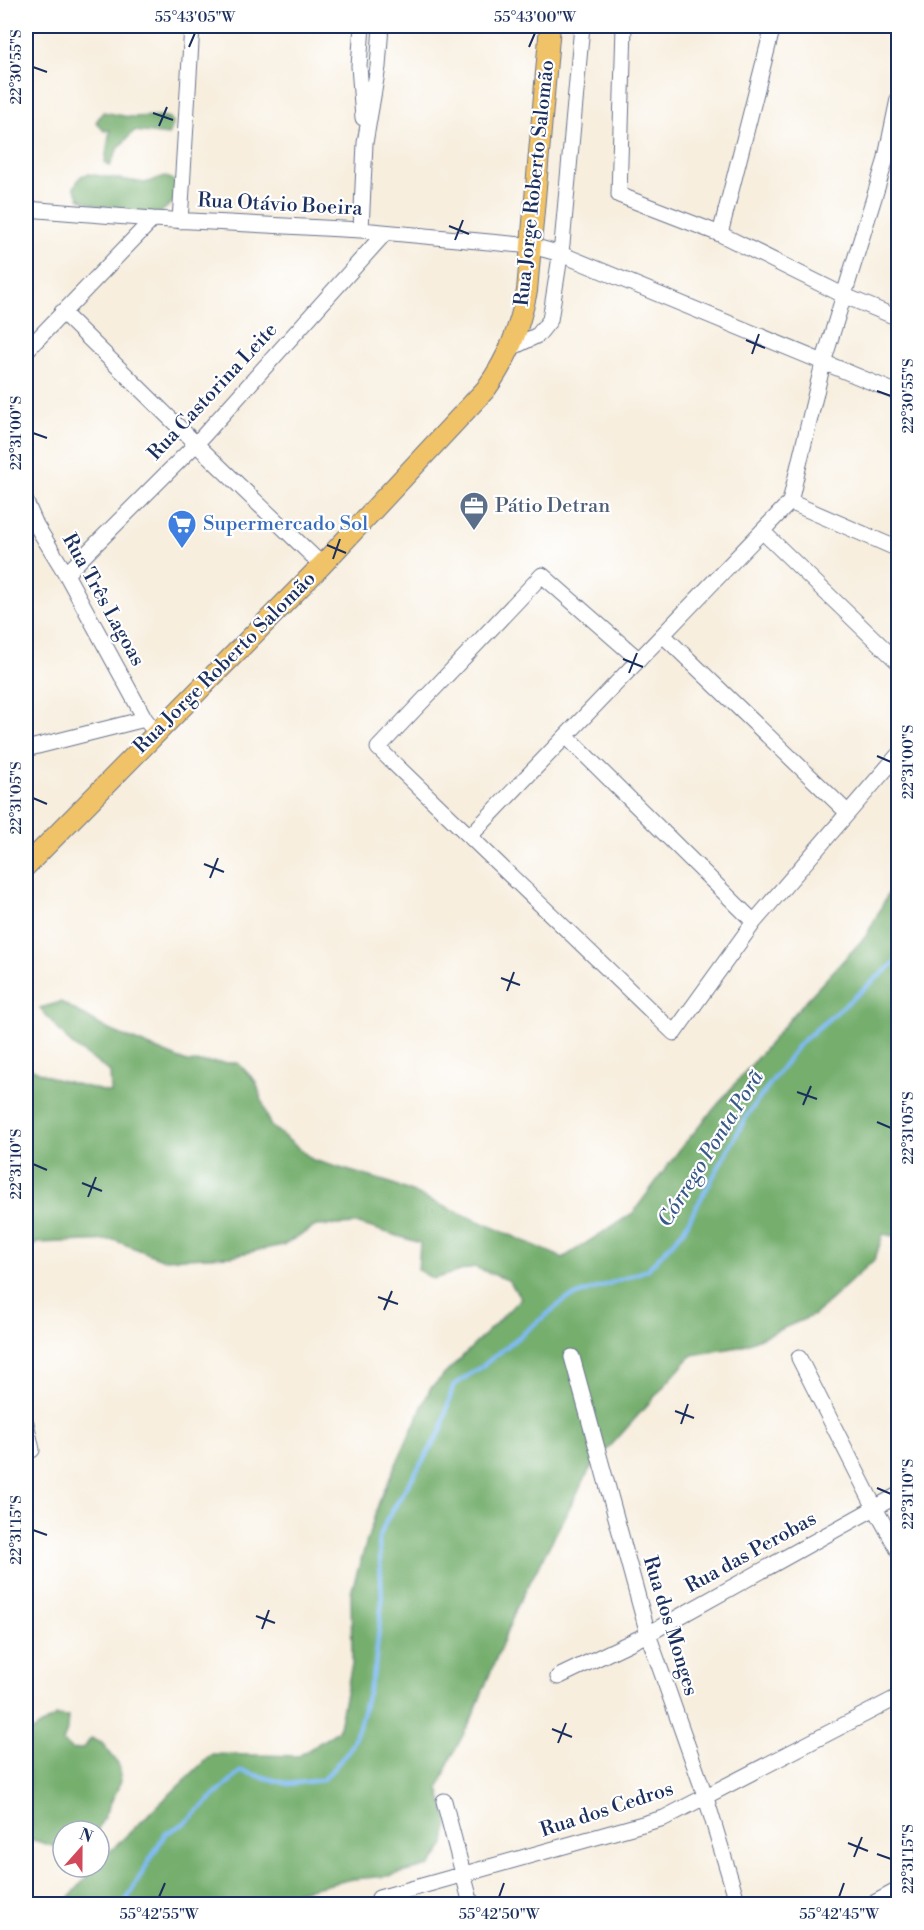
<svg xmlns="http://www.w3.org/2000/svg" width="924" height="1930" font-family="'Libre Bodoni',serif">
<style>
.forest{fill:#75ae6d;stroke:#486e66;stroke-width:1.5}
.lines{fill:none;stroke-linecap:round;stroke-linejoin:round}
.stream{stroke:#80bbf2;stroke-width:4.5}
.minor-casing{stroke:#68728b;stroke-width:17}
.major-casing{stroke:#68728b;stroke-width:22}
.minor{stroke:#fff;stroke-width:15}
.major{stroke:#f1c369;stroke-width:20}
.ticks{fill:none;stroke:#1b2f5e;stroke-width:2}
.labels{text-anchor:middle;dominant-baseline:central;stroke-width:4.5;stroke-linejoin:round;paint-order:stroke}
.street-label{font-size:20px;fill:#1b2f5e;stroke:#fff}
.service-label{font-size:20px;fill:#4e5e75;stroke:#fff;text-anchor:start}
.shop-label{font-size:20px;fill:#366cbe;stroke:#fff;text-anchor:start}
.water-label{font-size:21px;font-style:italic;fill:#39598a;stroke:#fff}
.neatline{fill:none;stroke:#1b2f5e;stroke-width:2}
.ticks-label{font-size:15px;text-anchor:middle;fill:#1b2f5e}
</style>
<rect width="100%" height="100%" fill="#fff"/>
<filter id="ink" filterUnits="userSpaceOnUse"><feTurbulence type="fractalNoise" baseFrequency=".0167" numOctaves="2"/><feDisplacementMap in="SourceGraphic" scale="12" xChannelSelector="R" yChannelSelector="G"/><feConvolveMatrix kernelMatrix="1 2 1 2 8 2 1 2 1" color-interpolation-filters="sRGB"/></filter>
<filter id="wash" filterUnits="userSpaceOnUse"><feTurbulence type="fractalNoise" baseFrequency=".008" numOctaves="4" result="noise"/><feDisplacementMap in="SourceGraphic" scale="24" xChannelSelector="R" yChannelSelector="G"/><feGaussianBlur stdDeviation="1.35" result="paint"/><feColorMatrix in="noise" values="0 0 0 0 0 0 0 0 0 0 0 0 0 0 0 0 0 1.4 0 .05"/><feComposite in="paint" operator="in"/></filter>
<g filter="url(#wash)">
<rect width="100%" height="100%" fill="#f7eede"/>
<!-- forest -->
<path class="forest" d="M103,112L129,117L160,116L169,118L173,123L171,130L168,135L134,131L117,150L110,166L105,162L110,130L104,131L96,122Z
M88,174L145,183L165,176L176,182L181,195L153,219L145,221L123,207L98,206L80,199L74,187L81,176Z
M898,875V1237L883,1234L875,1259L814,1315L739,1347L692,1355L590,1469L517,1607L472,1718L449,1762L439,1788L448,1822L445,1845L430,1866L388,1876L353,1879L296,1892L281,1904H64L95,1867H99L101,1860L212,1754L299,1756L338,1731L352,1664L351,1592L379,1502L430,1389L521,1298L508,1280L474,1267L433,1279L418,1270L420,1243L359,1224L316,1226L283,1245L231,1256L162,1259L114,1240L37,1243L26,1251V1066L52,1078L111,1093L110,1072L72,1045L40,1008L61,1002L107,1029L187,1062L238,1063L256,1082L270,1125L313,1160L391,1183L563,1258L633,1213L680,1149L800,1007L866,936Z
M56,1716L68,1717L67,1730L63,1742L72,1750L84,1748L91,1738L102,1743L118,1763L121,1776L118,1788L97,1831H63V1849L26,1838V1735Z"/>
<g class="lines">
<!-- stream -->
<path class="stream" d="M124,1904L165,1834L185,1823L241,1771L288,1784L323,1780L348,1752L358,1730L375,1666L382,1601L379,1539L386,1521L441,1431L453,1386L485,1364L566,1299L647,1270L683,1231L748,1114L799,1044L898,960"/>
</g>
</g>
<g filter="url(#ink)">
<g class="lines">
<!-- minor casing -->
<g class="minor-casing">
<path id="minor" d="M362,26L359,66L363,118
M624,26L619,195L720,234L845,296L898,318
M26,209L153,219L361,230L532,246L561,254L898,393
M180,221L192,26
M361,230L365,143L378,67L381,26
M720,234L773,26
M62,312L196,444L322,565
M511,348L538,335L550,320L562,244L582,26
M26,351L153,219
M26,502L36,525L66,574L145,719L156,733
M790,502L898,549
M762,531L898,662
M66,574L196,444L385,233
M663,635L848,813
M639,660L542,575L378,748L674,1033L754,922L898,755
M566,736L754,922
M26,749L145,719
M470,836L790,502L823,363L885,162L898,99
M572,1357L648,1634L706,1798L738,1904
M799,1358L875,1508L898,1550
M26,1423L32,1450L26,1451
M558,1677L648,1634L898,1495
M444,1801L471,1904
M379,1898L664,1818L898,1697
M872,1904L898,1890"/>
</g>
<!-- major casing -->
<g class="major-casing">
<path id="major" d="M26,866L322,565L486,389C509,357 519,329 527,291L550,26"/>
</g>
<!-- minor -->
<use href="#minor" class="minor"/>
<!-- major -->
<use href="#major" class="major"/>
</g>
</g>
<!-- ticks -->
<path class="ticks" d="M189,47L195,33M529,47L535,33M33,67L47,72M153,113L173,120M159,126L167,107M449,226L469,234M455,240L463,220M746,340L765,348M752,354L759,334M877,391L891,396M33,433L47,438M327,545L346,553M333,559L340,539M623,659L643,667M629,673L637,653M877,756L891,762M33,798L47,804M204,864L224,872M210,878L218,858M501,978L520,985M507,991L514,972M797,1092L817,1099M803,1105L811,1086M877,1122L891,1128M33,1164L47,1170M82,1183L102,1191M88,1197L96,1177M378,1297L398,1304M384,1310L392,1291M675,1411L694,1418M681,1424L688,1404M877,1488L891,1494M33,1530L47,1535M256,1616L275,1623M262,1629L269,1610M552,1729L572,1737M558,1743L566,1723M848,1843L868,1851M877,1854L891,1859M854,1857L862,1837M159,1897L165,1883M499,1897L504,1883M839,1897L844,1883"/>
<!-- icons -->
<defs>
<g id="office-pin" transform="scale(1.5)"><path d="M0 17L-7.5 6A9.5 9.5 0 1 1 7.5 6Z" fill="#5c6f8a" stroke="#fff"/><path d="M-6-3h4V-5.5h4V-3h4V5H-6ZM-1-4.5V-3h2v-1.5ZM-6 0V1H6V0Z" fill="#fff"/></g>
<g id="supermarket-pin" transform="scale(1.5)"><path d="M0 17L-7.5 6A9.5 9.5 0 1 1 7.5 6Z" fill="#3f7fe0" stroke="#fff"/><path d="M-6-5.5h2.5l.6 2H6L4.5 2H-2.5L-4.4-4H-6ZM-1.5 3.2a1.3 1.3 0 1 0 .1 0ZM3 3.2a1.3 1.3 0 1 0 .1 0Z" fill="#fff"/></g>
</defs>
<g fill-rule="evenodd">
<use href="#office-pin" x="474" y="506"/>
<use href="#supermarket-pin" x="182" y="524"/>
</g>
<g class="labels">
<!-- street labels -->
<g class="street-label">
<text transform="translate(535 183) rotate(-84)">Rua Jorge Roberto Salomão</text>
<text transform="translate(280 205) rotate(3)">Rua Otávio Boeira</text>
<text transform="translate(213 392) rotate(-47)">Rua Castorina Leite</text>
<text transform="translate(103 600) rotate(61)">Rua Três Lagoas</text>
<text transform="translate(225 663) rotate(-45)">Rua Jorge Roberto Salomão</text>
<text transform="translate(751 1553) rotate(-29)">Rua das Perobas</text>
<text transform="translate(670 1626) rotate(73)">Rua dos Monges</text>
<text transform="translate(607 1810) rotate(-18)">Rua dos Cedros</text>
</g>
<!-- service labels -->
<g class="service-label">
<text x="495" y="506">Pátio Detran</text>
</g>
<!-- shop labels -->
<g class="shop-label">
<text x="203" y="524">Supermercado Sol</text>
</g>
<!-- water labels -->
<g class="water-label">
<text transform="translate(711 1149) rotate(-58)">Córrego Ponta Porã</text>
</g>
</g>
<!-- margin -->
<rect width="924" height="1930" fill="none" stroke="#fff" stroke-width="66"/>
<!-- north arrow -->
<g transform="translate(81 1849) rotate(21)"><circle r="28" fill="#ffffff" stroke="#a4acbf" stroke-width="1.5"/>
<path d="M0-4.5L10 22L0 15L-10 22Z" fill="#d1495b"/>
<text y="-9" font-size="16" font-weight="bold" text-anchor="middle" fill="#1b2f5e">N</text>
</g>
<rect x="33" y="33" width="858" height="1864" class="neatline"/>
<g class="ticks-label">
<text x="195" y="22">55°43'05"W</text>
<text x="535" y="22">55°43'00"W</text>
<text transform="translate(16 67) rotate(-90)" y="5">22°30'55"S</text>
<text transform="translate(908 396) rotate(-90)" y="5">22°30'55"S</text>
<text transform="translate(16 433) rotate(-90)" y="5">22°31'00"S</text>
<text transform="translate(908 762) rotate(-90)" y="5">22°31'00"S</text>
<text transform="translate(16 798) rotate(-90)" y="5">22°31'05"S</text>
<text transform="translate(908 1128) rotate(-90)" y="5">22°31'05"S</text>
<text transform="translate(16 1164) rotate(-90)" y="5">22°31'10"S</text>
<text transform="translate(908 1494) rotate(-90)" y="5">22°31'10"S</text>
<text transform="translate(16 1530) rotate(-90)" y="5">22°31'15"S</text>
<text transform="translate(908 1859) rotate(-90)" y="5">22°31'15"S</text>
<text x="159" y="1919">55°42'55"W</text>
<text x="499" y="1919">55°42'50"W</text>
<text x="839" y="1919">55°42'45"W</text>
</g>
</svg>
